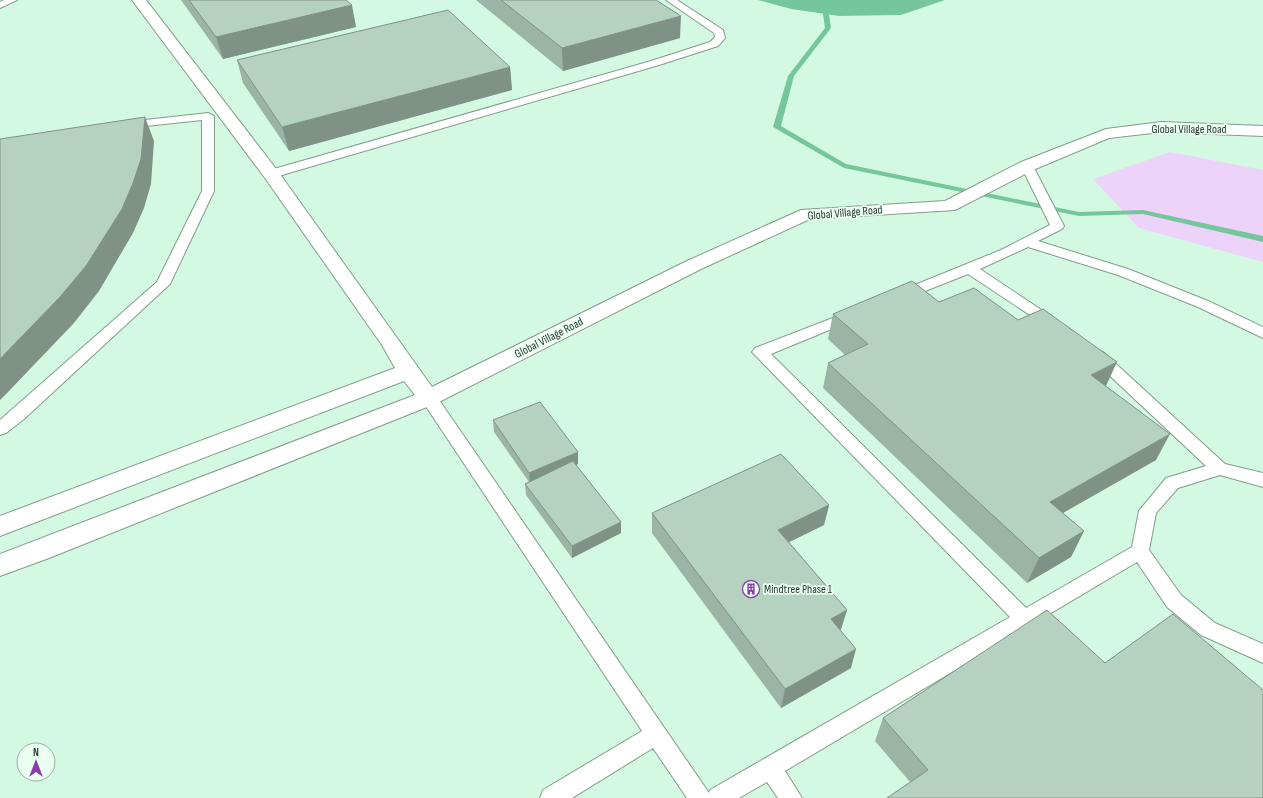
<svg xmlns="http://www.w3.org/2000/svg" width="1263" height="798" font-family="'Sofia Sans Condensed',sans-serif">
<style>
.built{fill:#d4f9e3;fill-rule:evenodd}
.green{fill:#edd2fa}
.water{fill:#75c69b}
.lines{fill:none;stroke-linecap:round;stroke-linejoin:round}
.stream{fill:#75c69b;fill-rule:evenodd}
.service-casing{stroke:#829c8c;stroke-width:2}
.tertiary-casing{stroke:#829c8c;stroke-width:2}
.service{fill:#fff;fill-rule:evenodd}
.tertiary{fill:#fff;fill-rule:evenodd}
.wall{fill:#9cb4a5}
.shaded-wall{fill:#7f9286}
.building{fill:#b5d1c0;stroke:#7f9286}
.labels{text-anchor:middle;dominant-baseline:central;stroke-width:3.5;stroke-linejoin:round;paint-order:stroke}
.street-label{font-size:12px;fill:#2d3832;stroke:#e8fff1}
.poi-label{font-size:12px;fill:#2d3832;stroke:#e8fff1;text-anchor:start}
</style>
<rect width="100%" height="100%" fill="#e8fff1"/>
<!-- built -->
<path class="built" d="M0,0H758L791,9L839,16L901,15L945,0H1263V798H0ZM24,750H48V774H24Z"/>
<!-- green -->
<path class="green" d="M1170,152L1263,170V262L1139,228L1093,179Z"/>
<!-- water -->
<path class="water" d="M758,0H945L901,15L839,16L791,9Z"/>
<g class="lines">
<!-- stream -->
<path class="stream" d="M821,0H827L831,28L794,76L781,126L846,164L1079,212L1143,210L1263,236V242L1143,214L1079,216L844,168L773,127L788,76L825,28Z"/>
<!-- service casing -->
<g class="service-casing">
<path id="service" d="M4,0H17L0,8V2Z
M666,0H677L723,30L725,38L718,46L659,65L275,177H267L265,174L267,171L651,61L710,42L715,37L714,33Z
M208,113L214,116V191L170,284L24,419L6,433L0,435V420L157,282L202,191V120L127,128L121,125L127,122Z
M1027,162L1033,166L1064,226L1062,229L1038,241L1128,269L1208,301L1263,327V338L1198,307L1118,275L1028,247L980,269L1058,321L1060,324L1058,327L1053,329L1048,327L968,274L905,299H895L893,296L895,293L1001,250L1050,225L1021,166Z
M851,311L856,313L858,316L856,319L771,354L1026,608L1132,547L1139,511L1166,478L1206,466L1093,360L1090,356L1093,352L1098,351L1103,352L1225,464L1263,473V487L1220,475L1178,488L1156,513L1149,550L1181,595L1215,623L1263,644V663L1201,635L1167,607L1137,562L785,771L802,798H778L767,782L739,798H687L653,748L572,798H540L543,790L642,731L423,402L421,398L423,394L429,392L435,394L709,793L710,790L1010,617L752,352L755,348Z"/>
</g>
<!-- tertiary casing -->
<g class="tertiary-casing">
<path id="tertiary" d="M132,0H146L277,170L432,387L687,261L801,210L945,201L1021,162L1106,129L1161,122L1263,126V136L1161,132L1109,138L1033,170L955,210L810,219L701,269L437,403L49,558L0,576V554L415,395L404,381L0,536V516L395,368L382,345L265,178Z"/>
</g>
<!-- service -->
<use href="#service" class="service"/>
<!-- tertiary -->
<use href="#tertiary" class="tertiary"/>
</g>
<!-- wall -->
<path class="wall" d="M181,0H346L356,27L223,59Z
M476,0H656L680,38L563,71Z
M237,60L510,67L512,90L289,151L243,83Z
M939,302L1106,386L1156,460L1063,513L1084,531L1071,557L1027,583L823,388L828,363L845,355L828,339L833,314Z
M493,420L578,464L575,465L621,522V533L572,558L526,495L525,484L529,482L494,432Z
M829,505L824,525L789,542L847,610L841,629L840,630L851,668L781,708L652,533V513Z
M1105,663L910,782L875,741L883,718Z"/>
<!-- shaded-wall -->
<path class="shaded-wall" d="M352,5L356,27L223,59L216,37Z
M681,16L680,38L563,71L562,48Z
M510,67L512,90L289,151L282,127Z
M145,117L154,141L151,184L144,208L133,233L99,291L74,323L9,391L0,400V359Z
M1117,362L1105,388L1091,375Z
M1170,434L1156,460L1038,527L1050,502Z
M578,452V464L530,484L529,473Z
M829,505L824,525L775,549L778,530Z
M621,522V533L572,558V546Z
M1084,531L1071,557L1027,583L1039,558Z
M847,610L841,629L826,638L831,619Z
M856,649L851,668L781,708L785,689Z"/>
<!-- building -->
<path class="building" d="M189,0H346L352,5L216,37Z
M501,0H656L681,16L562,48Z
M448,10L510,67L282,127L237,60Z
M145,117L141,159L133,183L122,209L86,266L60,297L0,359V139Z
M912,281L939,302L974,288L1018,320L1043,309L1117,362L1091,375L1170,434L1050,502L1084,531L1039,558L828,363L868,344L833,314Z
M540,402L578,452L529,473L493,420Z
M781,454L829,505L778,530L847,610L831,619L856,649L785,689L652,513Z
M573,461L621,522L572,546L525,484Z
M1047,610L1105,663L1173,614L1263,690V798H887L928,770L883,718Z"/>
<!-- icons -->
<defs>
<g id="building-ring" transform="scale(0.9)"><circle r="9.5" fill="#e8fff1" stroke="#8b3cac" stroke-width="1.5"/><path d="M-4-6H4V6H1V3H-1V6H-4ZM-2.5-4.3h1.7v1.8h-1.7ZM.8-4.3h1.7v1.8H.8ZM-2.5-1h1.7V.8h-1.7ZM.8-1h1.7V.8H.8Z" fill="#8b3cac"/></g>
</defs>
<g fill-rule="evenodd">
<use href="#building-ring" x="751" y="589"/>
</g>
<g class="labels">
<!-- street labels -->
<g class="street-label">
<text x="1189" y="129">Global Village Road</text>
<text transform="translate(845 213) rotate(-5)">Global Village Road</text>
<text transform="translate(549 338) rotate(-27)">Global Village Road</text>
</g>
<!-- poi labels -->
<g class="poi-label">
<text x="764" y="589">Mindtree Phase 1</text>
</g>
</g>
<!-- north arrow -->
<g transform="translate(36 762)"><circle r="19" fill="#e8fff1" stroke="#9dafa5"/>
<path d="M0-3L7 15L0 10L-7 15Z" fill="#8b3cac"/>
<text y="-6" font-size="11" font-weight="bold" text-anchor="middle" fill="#2d3832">N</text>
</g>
</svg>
